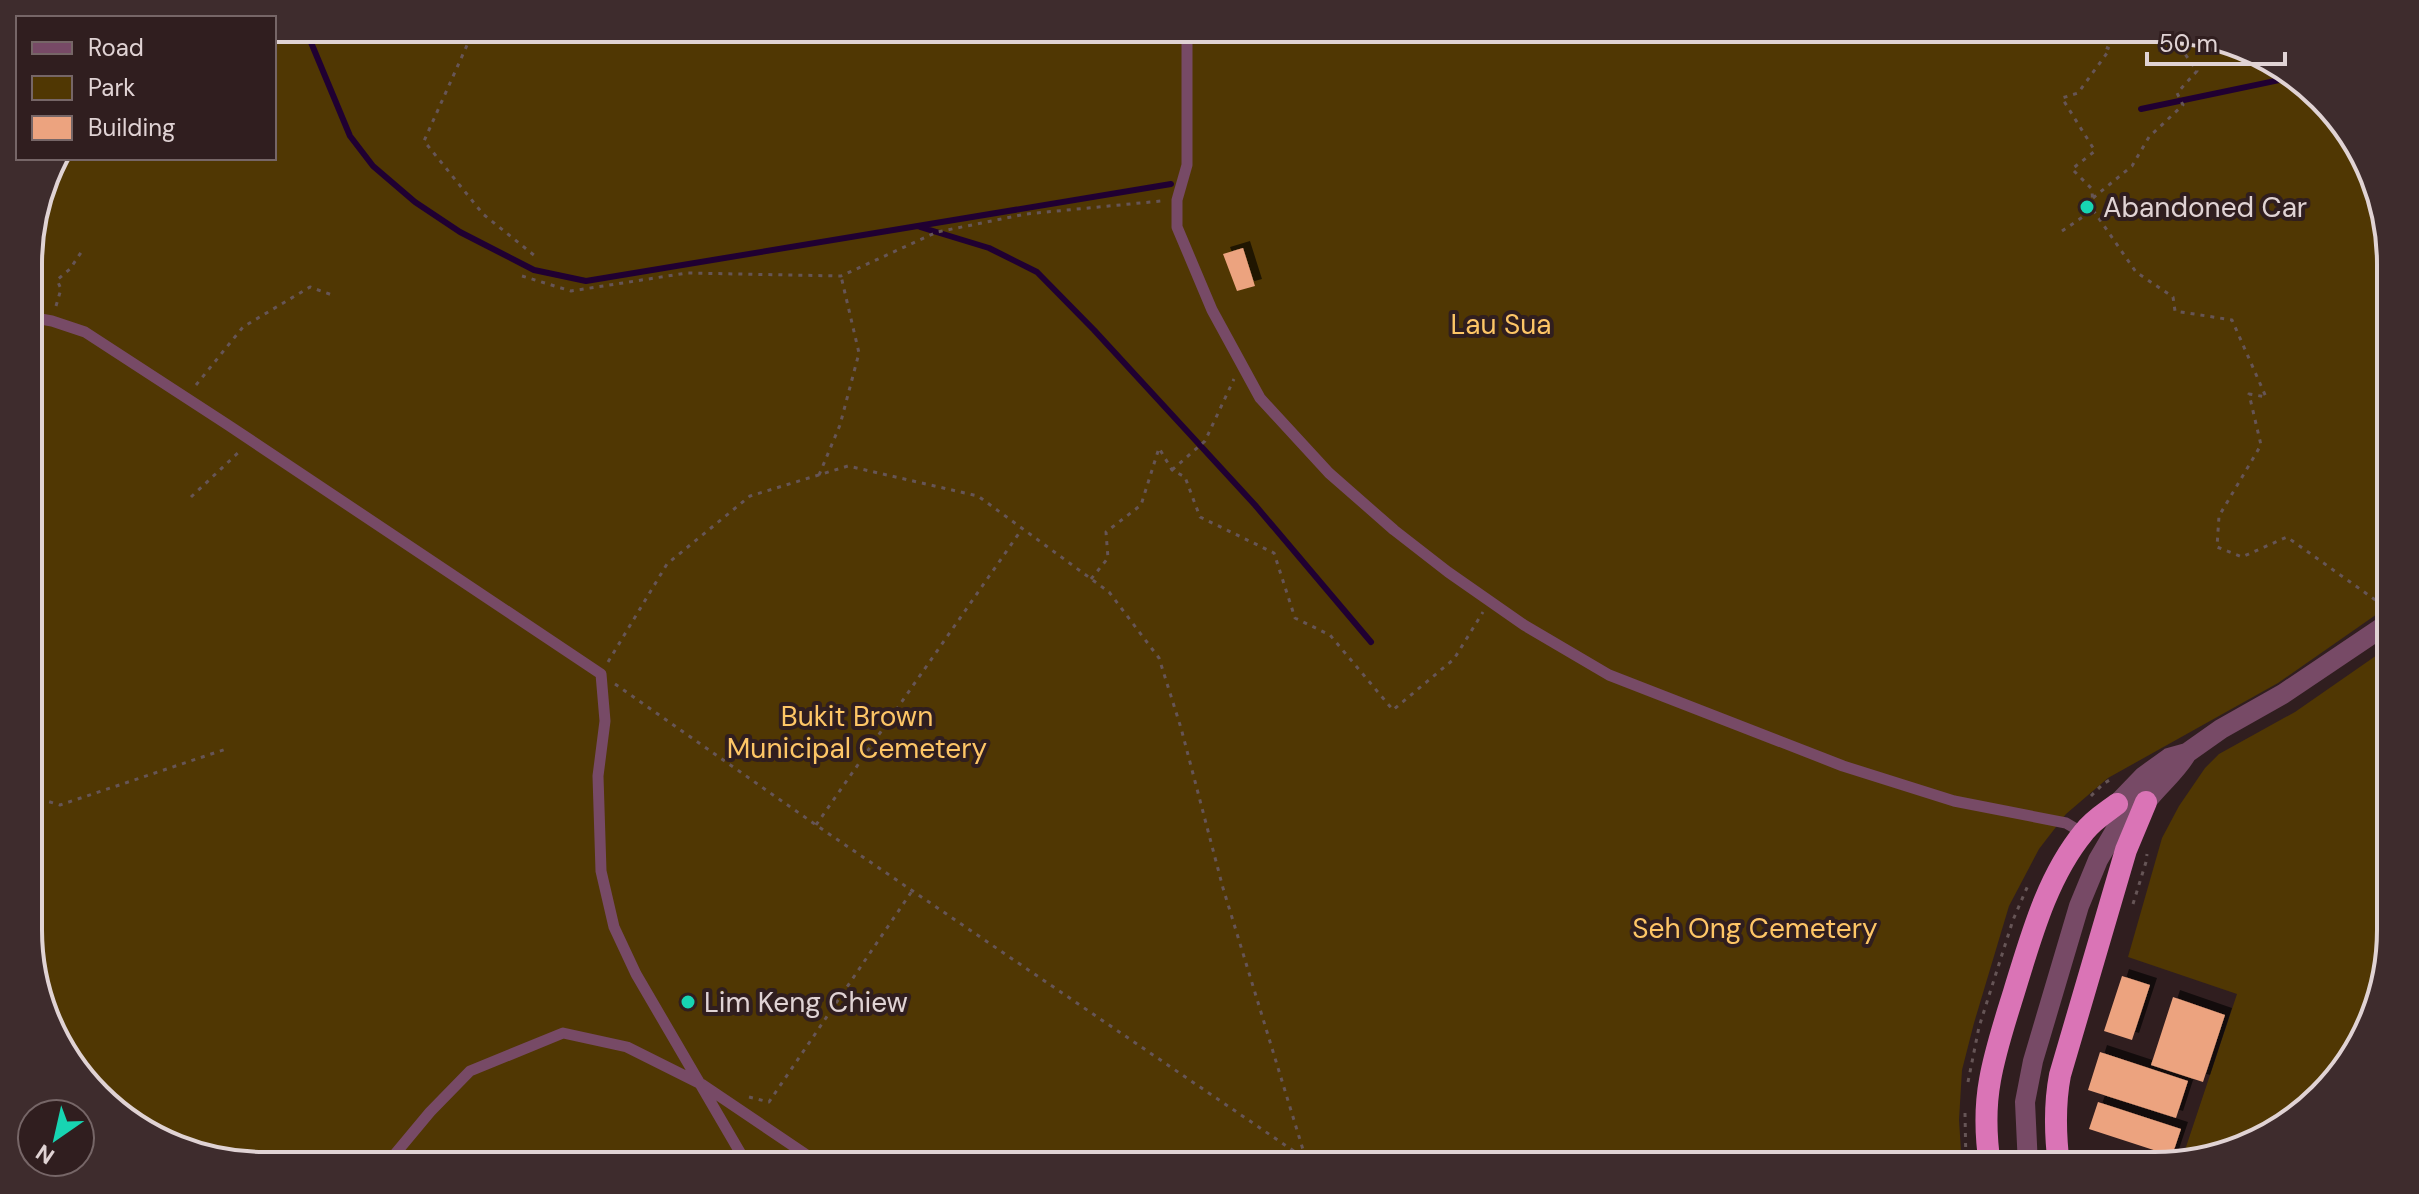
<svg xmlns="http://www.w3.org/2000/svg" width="2419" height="1194" font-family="'DM Sans',sans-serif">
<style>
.green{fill:#503703}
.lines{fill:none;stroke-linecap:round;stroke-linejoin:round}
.stream{stroke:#200032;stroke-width:6}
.building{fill:#eca37f;filter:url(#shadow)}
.path{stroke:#665556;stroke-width:3;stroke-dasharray:4 6;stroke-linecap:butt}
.service{stroke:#774a66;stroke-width:11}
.minor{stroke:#774a66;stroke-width:20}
.tertiary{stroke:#774a66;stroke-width:20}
.trunk{stroke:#da74b6;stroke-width:22}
.poi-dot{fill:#17d5b2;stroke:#301e1f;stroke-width:3}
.labels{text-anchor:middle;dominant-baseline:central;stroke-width:8;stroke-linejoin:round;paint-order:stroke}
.poi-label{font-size:28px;fill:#e0d3d4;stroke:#301e1f;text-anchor:start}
.park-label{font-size:28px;fill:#fec666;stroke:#301e1f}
.rim{fill:none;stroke:#e0d3d4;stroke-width:4}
</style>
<defs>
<filter id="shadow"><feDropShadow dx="7" dy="-7" stdDeviation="0" flood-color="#0009"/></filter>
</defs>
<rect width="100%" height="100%" fill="#301e1f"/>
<!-- green -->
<path class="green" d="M274,28H2155L2259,52L2351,132L2389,234L2390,605L2278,683L2108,778L2066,814L2039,849L2009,906L1974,1023L1962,1070L1959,1120L1962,1166H264L160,1142L77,1073L30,961L29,248L53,158H274Z
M2390,646L2391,930L2367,1034L2286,1126L2170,1166H2138L2141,1150L2181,1162L2237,994L2128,957L2162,838L2179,806L2205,768L2219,754L2295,712Z"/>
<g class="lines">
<!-- stream -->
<path class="stream" d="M305,28L350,136L373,166L415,202L460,232L534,270L586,281L1171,184
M2141,109L2289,78
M920,227L989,248L1037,272L1094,330L1255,505L1371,642"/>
</g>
<!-- building -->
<path class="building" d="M1243,248L1255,286L1237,291L1223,254Z
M2122,976L2150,985L2132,1040L2104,1031Z
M2173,997L2225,1015L2203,1082L2151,1065Z
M2100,1052L2188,1081L2176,1118L2088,1090Z
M2098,1102L2181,1129L2172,1156L2089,1129Z"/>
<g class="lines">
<!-- path -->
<path class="path" d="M445,28L468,43L424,141L483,214L535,256
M2093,198L2132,166L2149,137L2183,105L2177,93L2197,71L2178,44L2165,30
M2093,210L2136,272L2173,297L2175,311L2232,320L2266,397L2249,394L2261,445L2219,516L2217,547L2242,557L2287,537L2381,604
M2062,231L2093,210L2092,189L2072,169L2095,151L2062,98L2078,93L2110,49L2103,46L2108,31L2126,32L2129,28
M522,276L571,291L687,273L841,276L937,232L1026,214L1161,201
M56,306L61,289L57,280L70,269L84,248
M196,385L243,327L310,287L332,295
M1172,470L1205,441L1234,379
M819,475L840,425L859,353L841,276
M191,497L240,451
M1091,579L1108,558L1106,532L1141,505L1159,448L1172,470L1185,477L1200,517L1274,553L1295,618L1330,635L1393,710L1454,659L1483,612
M608,662L667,564L750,496L848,466L978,496L1109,592L1159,658L1181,728L1223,888L1308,1166
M615,684L816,825L1307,1160
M30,796L60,805L229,748
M2091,796L2103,784L2113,778
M816,825L1022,529
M2133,904L2146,862L2147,854
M1968,1082L1979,1027L2013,920L2029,883
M749,1097L769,1102L912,891
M1965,1113L1966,1166"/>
<!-- service -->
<path class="service" d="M1187,28V165L1177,200V227L1212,310L1260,398L1329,473L1394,530L1448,572L1524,625L1609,675L1843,766L1954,801L2066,823L2083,833
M29,317L52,321L85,332L228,425L601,674L605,721L598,776L601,871L614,927L636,974L748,1166
M385,1166L430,1112L470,1071L563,1033L627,1047L703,1085L823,1166"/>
<!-- minor -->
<path class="minor" d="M2146,802C2159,785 2177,771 2187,753
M2117,804L2144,776L2169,758L2187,753L2221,729L2283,694L2390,622"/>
<!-- tertiary -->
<path class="tertiary" d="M2028,1166L2025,1102L2033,1061L2079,906L2098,860L2122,819L2146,802"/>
<!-- trunk -->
<path class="trunk" d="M1990,1166C1986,1139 1985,1107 1990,1080C1995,1051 2005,1021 2014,992C2031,937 2047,877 2084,832C2093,820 2105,813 2117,804
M2059,1166C2055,1134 2054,1106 2060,1075L2126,850L2146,802"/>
</g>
<!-- markers -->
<g class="poi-dot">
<circle cx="2087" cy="207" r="8"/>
<circle cx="688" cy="1002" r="8"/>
</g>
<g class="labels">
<!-- poi labels -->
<g class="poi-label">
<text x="2103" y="207">Abandoned Car</text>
<text x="704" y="1002">Lim Keng Chiew</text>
</g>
<!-- park labels -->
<g class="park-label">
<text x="1501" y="324">Lau Sua</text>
<text x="857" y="716">Bukit Brown<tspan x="857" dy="32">Municipal Cemetery</tspan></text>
<text x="1755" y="928">Seh Ong Cemetery</text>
</g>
</g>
<!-- crop -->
<path d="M0 0H2419V1194H0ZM264 42H2155A222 222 0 0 1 2377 264V930A222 222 0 0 1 2155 1152H264A222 222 0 0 1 42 930V264A222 222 0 0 1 264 42Z" fill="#3e2c2d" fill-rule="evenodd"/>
<path class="rim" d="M264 42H2155A222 222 0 0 1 2377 264V930A222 222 0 0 1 2155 1152H264A222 222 0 0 1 42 930V264A222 222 0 0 1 264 42Z"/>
<!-- legend -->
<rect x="16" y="16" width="260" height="144" fill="#301e1f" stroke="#766667" stroke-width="2"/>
<rect x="32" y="42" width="40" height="12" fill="#774a66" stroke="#766667" stroke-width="2"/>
<text x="88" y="56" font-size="24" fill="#e0d3d4">Road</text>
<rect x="32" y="76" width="40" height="24" fill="#503703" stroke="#766667" stroke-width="2"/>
<text x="88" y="96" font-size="24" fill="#e0d3d4">Park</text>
<rect x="32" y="116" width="40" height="24" fill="#eca37f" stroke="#766667" stroke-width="2"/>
<text x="88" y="136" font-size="24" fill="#e0d3d4">Building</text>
<!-- north arrow -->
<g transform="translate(56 1138) rotate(214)"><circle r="38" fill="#301e1f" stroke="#766667" stroke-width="2"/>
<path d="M0-6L14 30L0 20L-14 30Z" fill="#17d5b2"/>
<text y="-12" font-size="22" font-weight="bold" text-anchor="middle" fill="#e0d3d4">N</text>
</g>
<!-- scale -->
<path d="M2147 52v12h138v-12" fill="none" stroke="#e0d3d4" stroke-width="4"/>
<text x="2159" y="52" font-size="24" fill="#e0d3d4" stroke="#301e1f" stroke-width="6" paint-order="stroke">50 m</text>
</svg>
